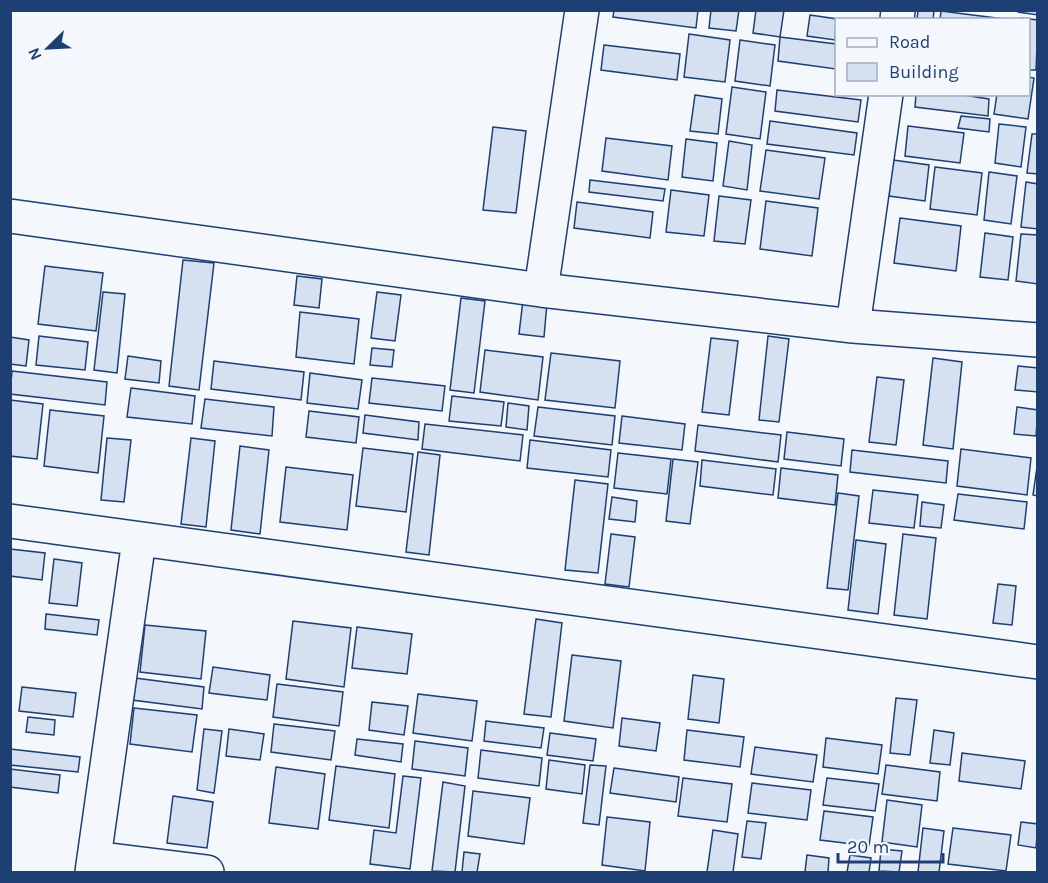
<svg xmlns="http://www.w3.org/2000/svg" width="1048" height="883" font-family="Karla,sans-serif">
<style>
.building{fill:#d5e0f0;stroke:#1d3f73;stroke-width:1.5}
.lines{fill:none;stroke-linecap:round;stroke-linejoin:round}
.minor-casing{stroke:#1d3f73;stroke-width:36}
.minor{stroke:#f4f7fb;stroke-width:33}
</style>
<rect width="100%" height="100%" fill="#f4f7fb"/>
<!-- building -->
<path class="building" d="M614,10H698L696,28L613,17Z
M711,10H739L736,31L709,28Z
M756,10H784L780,37L753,33Z
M918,10H934L933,20H917Z
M1018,10H1038V15L1018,12Z
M941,11L1004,19V20H940Z
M810,15L837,19L835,40L807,36Z
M1020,18L1038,20L1036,70H1028V20Z
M689,34L730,40L725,82L684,77Z
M780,37L836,44V69L778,61Z
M740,40L775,45L770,86L735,81Z
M604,45L680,54L677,80L601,70Z
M1028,77L1034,78L1028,119L994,114L997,94H1028Z
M732,87L766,92L760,139L726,134Z
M777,90L861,100L858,122L775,111Z
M916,94H957L989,99L988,116L915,107Z
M695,95L722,99L718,134L690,131Z
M961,116L990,119L989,132L958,128Z
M770,121L857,133L854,155L767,144Z
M999,124L1026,127L1021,167L995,163Z
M908,126L964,133L960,163L905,156Z
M493,127L526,131L516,213L483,210Z
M1032,134H1038V174L1027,173Z
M606,138L672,146L668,180L602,171Z
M686,139L717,143L713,181L682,177Z
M729,141L752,145L747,190L723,186Z
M766,150L825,158L819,199L760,191Z
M893,160L929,165L925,201L889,196Z
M935,167L982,173L977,215L930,209Z
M989,172L1017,176L1011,224L984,220Z
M590,180L665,189L663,201L589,192Z
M1026,182L1038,184V229L1021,227Z
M671,190L709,195L704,236L666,232Z
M719,196L751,200L745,244L714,241Z
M766,201L818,208L812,256L760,249Z
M577,202L653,212L650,238L574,228Z
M900,218L961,226L956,271L894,263Z
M985,233L1013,237L1008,280L980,277Z
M1021,234L1038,235V284L1016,281Z
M183,260L214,263L199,390L169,386Z
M45,266L103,273L96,331L38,324Z
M297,276L322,279L319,308L294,305Z
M103,292L125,294L117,373L94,370Z
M377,292L401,295L395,341L371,338Z
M461,298L485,301L474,393L450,390Z
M523,300L547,303L544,337L519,334Z
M300,312L359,319L354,364L296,357Z
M39,336L88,342L85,370L36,365Z
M768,336L789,339L779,422L759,420Z
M10,337L29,340L26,366L10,364Z
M711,338L738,341L729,415L702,412Z
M372,348L394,350L392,367L370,365Z
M485,350L543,357L538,400L480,392Z
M551,353L620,361L615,408L545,400Z
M128,356L161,361L159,383L125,379Z
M933,358L962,362L953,449L923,445Z
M214,361L304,372L301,400L211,389Z
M1018,366L1038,368V392L1015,390Z
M12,371L107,382L105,405L10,394Z
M310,373L362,380L358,409L307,403Z
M877,377L904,380L896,445L869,442Z
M372,378L445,386L442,411L369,403Z
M131,388L195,396L192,424L127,417Z
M452,396L504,402L501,426L449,421Z
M205,399L274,407L272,436L201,428Z
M10,400L43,404L37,459L10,456Z
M508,403L529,406L527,430L506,427Z
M538,407L615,416L612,445L534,436Z
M1017,407L1038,410L1036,436L1014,434Z
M50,410L104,416L98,473L44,466Z
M309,411L359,417L356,443L306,437Z
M365,415L419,422L418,440L363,433Z
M622,416L685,424L682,450L619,443Z
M425,424L523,435L520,461L422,449Z
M698,425L781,435L778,462L695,451Z
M787,432L844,439L841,466L784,459Z
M107,438L131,440L124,502L101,500Z
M191,438L215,441L206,527L181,524Z
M530,440L611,450L608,477L527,468Z
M240,446L269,450L260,534L231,530Z
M363,448L413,454L406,512L356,506Z
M961,449L1031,458L1027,495L957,486Z
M852,450L948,461L946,483L850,472Z
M418,452L440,455L429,555L406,552Z
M618,453L671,459L667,494L614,488Z
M673,459L698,462L690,524L666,521Z
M702,460L776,469L773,495L700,486Z
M1038,460V496L1033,495Z
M286,467L353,475L347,530L280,522Z
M781,468L838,475L835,505L778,498Z
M575,480L608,484L598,573L565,570Z
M873,490L918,495L914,528L869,523Z
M838,493L859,496L848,590L827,588Z
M958,494L1027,502L1024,529L954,520Z
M612,497L637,501L635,522L609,519Z
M922,502L944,505L941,528L920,526Z
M611,534L635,537L629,587L605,584Z
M903,534L936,538L927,619L894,615Z
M856,540L886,544L878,614L848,610Z
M10,549L45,553L42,580L10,576Z
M54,559L82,563L77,606L49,603Z
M998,584L1016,586L1012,625L993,623Z
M46,614L99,620L97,635L45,629Z
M536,619L562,623L551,717L524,714Z
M293,621L351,628L344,687L286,679Z
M145,625L206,631L201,679L140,672Z
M357,627L412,634L407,674L352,668Z
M572,655L621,661L613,728L564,721Z
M213,667L270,675L267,700L209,693Z
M693,675L724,679L719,723L688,719Z
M135,678L204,687L202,709L132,700Z
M277,684L343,692L339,726L273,717Z
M22,687L76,693L73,717L19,711Z
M418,694L477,701L472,741L413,733Z
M896,698L917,700L910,755L890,753Z
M372,702L408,706L404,735L369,730Z
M134,708L197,715L192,752L130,744Z
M28,717L55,720L54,735L26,732Z
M622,718L660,723L656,751L619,746Z
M486,721L544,728L541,748L484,741Z
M274,724L335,731L331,760L271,752Z
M204,729L222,731L214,793L197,790Z
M229,729L264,734L260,760L226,756Z
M687,730L744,737L740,767L684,760Z
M934,730L954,733L950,765L930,763Z
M550,733L596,739L593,761L547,755Z
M826,738L882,745L878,774L823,767Z
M357,739L403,744L401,762L355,755Z
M415,741L468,748L465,776L412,769Z
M755,747L817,755L813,782L751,774Z
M10,749L80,757L78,772L10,765Z
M481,750L542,758L539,786L478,778Z
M962,753L1025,761L1021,789L959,781Z
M549,760L585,765L582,794L546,789Z
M590,765L606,766L599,825L583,823Z
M886,765L940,772L937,801L882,794Z
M336,766L395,774L389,828L329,820Z
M276,767L325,774L318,829L269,823Z
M614,768L679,777L676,802L610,793Z
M10,769L60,775L58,793L10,787Z
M403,776L421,778L410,869L370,864L374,830L396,833Z
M683,778L732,784L727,822L678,816Z
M827,778L879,784L875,811L823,805Z
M443,782L465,786L455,872L432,871Z
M752,783L811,790L807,820L748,813Z
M473,791L530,798L524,844L468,836Z
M173,796L213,802L207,848L167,843Z
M887,800L922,805L917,847L882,842Z
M824,811L873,817L869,846L820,840Z
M607,817L650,822L645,871L602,865Z
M747,821L766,823L761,859L742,857Z
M1021,822L1038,824L1036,848L1018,845Z
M923,828L944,831L939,872H918Z
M953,828L1011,835L1006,871L948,864Z
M713,830L738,834L733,872H707Z
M881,849L902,851L899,872L879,871Z
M464,852L480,854L477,872H462Z
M807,855L829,858L828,872H805Z
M850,855L871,858L869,872H847Z"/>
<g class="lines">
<!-- minor casing -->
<g class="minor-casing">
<path id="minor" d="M897,20L898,10
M10,216L541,290L853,326L1038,340
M541,290L582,10
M853,326L886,94
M10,521L1038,662
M94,858L207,872
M92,872L139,540"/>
</g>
<!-- minor -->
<use href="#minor" class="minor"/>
</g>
<!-- border -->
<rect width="1048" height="883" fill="none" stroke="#1d3f73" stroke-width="24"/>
<!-- legend -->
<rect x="835" y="18" width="195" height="78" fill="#f4f7fb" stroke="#9eadc5" stroke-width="1.5"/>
<rect x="847" y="38" width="30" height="9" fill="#f4f7fb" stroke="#9eadc5" stroke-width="1.5"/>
<text x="889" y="48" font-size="18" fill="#1d3f73">Road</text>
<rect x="847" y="63" width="30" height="18" fill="#d5e0f0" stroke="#9eadc5" stroke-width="1.5"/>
<text x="889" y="78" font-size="18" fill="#1d3f73">Building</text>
<!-- north arrow -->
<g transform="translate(48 48) rotate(246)" stroke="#f4f7fb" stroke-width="4.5" paint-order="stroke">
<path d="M0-4.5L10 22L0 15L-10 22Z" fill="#1d3f73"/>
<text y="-9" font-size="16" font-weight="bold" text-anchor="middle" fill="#1d3f73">N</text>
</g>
<!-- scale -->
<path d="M838 853v9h105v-9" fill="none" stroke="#1d3f73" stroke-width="3"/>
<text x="847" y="853" font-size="18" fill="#1d3f73" stroke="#f4f7fb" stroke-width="4.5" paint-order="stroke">20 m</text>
</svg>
